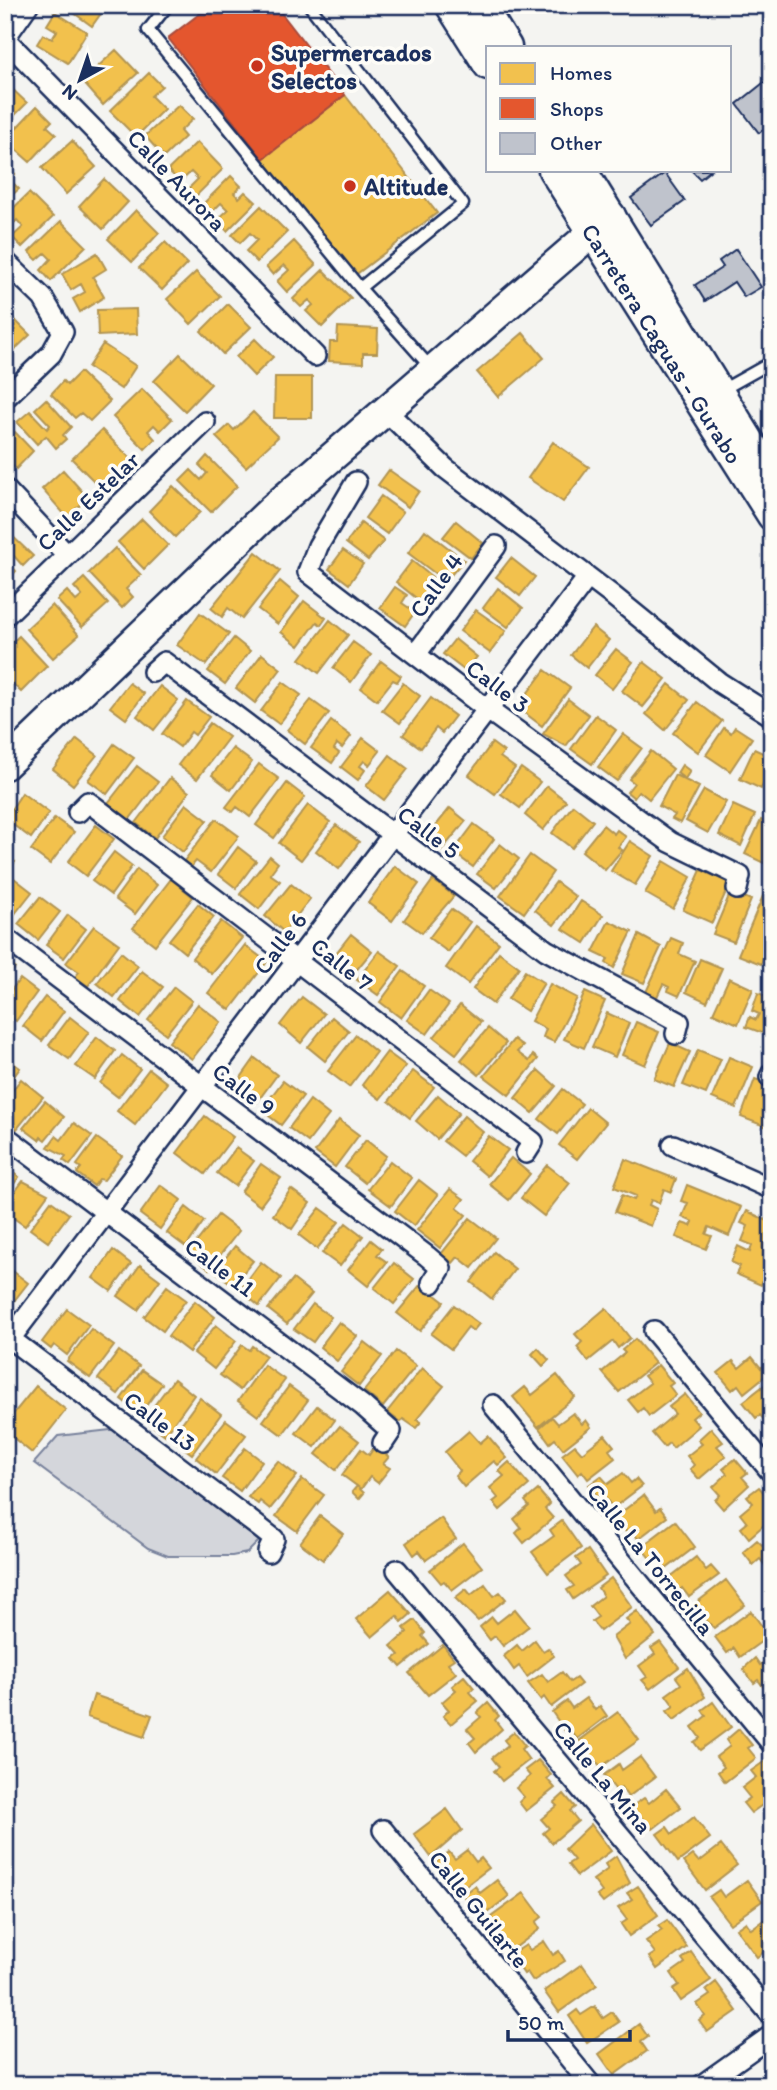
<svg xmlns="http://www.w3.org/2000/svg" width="777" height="2090" font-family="Itim,sans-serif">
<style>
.green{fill:#d4d6db;stroke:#78829c;stroke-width:2}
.homes{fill:#f2c14e;stroke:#b29553;stroke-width:2}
.shops{fill:#e4572e;stroke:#a84b3c;stroke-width:2}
.building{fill:#bfc3cc;stroke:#1b2f5e;stroke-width:2}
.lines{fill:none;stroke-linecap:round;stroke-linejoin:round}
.lane-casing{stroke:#1b2f5e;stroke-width:15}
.street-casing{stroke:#1b2f5e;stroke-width:24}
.secondary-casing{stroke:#1b2f5e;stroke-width:33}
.lane{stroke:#fdfcf7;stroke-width:10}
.street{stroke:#fdfcf7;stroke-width:19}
.secondary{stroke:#fdfcf7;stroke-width:28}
.poi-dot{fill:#c8321e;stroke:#fdfcf7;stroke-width:2.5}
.labels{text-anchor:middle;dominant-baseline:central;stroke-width:7;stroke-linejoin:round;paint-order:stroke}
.poi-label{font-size:24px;font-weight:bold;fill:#1b2f5e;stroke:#fdfcf7;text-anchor:start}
.street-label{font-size:24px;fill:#1b2f5e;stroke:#fdfcf7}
</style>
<rect width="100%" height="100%" fill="#f4f4f1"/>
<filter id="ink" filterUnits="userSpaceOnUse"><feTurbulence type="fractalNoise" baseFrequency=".0143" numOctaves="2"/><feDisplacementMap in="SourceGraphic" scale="14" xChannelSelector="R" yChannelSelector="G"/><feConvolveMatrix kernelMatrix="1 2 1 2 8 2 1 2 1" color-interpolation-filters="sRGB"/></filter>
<g filter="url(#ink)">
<!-- green -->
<path class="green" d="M119,1429L259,1541L247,1553L232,1556H168L148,1548L34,1463L58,1436Z"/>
<!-- homes -->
<path class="homes" d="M63,5H107L92,26Z
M55,12L87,32L68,63L37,44L43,34L52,39L57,31L47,25Z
M116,50L138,73L103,105L82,81Z
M149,73L162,86L151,96L164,109L136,137L110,111Z
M8,85L27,103L5,125V88Z
M345,95L437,213L354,276L263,159Z
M179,105L193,119L180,131L185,137L164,157L145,136Z
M37,106L52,121L47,126L56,134L30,162L5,140Z
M72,141L96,167L66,194L42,168Z
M197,142L223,169L195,197L187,190L198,179L191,172L180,182L168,170Z
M5,164L15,174L9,179L19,189L5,201Z
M231,176L241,186L234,193L239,198L245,192L256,202L227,231L217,220L228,210L221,203L212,212L203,204Z
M104,179L128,202L103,229L79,206Z
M29,193L53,217L22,247L12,237L23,227L17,220L8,229L5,216Z
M261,206L287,232L257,262L246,251L257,240L250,233L240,243L232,235Z
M136,210L159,233L132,262L108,239Z
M61,221L86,246L51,281L41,270L51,259L45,253L37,260L29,252Z
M294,241L316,265L287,292L277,281L289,270L284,265L273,275L266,267Z
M165,242L187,264L162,290L139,268Z
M97,253L106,269L93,277L104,297L80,312L73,299L85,292L81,284L71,290L62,274Z
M323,270L351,298L322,327L306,311L313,305L309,300L301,307L293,299Z
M196,272L220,296L191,324L167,299Z
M228,304L251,327L223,354L201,331Z
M136,309L137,334L98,336L97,310Z
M10,315L30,335L5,359V320Z
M338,327L378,329L377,353H363V363L329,361L330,342H337Z
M523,333L544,358L498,397L477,372Z
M255,339L273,357L254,376L236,357Z
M103,344L136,366L121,389L88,367Z
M180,354L211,384L185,411L154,381Z
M80,372L110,401L90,421L81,413L75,418L51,394L63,381L67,385Z
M275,377H312V418H274Z
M142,389L172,419L160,431L154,425L148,431L155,439L145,449L113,417Z
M46,399L71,427L63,435L66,439L56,448L46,436L37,444L17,422L30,411L47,429L50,425L35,409Z
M253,412L278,437L246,467L216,437L229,425L234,430Z
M102,430L132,460L102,489L72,459Z
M15,432L33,451L16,469L5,458V441Z
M553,442L589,467L563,502L528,478Z
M207,456L237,486L211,512L180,481L191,470L201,480L207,473L199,465Z
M63,470L88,498L67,517L42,489Z
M389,470L419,491L408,507L378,485Z
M173,486L200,512L175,537L149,511Z
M381,496L403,512L387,534L365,518Z
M142,519L168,545L144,569L118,542Z
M456,521L483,543L471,558L443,537Z
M361,523L384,541L368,560L346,543Z
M5,529L33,556L23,566L13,555L6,561L16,571L7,581Z
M425,530L464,560L451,575L446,572L441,578L408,553Z
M115,548L141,575L126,589L133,597L122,608L89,573Z
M343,550L363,564L349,584L329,569Z
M256,552L280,571L242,619L228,608L222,617L211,608Z
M511,558L535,577L520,596L496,577Z
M412,561L441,584L430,598L426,594L420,601L396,582Z
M84,578L108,604L82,627L57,600L67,591L76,601L82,596L74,587Z
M280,581L299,597L278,624L258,609Z
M395,587L407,595L402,603L415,612L405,626L380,608Z
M498,588L523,608L508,627L483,608Z
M304,601L326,618L321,625L317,622L299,646L281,632Z
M52,605L79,635L53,658L26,629Z
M476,610L506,631L490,653L460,631Z
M200,613L229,634L206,665L177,645Z
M330,620L348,635L319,673L300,659Z
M593,627L609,640L587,668L571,655Z
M19,636L47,666L21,692L5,676V649Z
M234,638L250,651L225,684L208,671Z
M455,639L477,657L465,671L443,654Z
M353,642L371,655L351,682L333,668Z
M616,649L633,662L612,689L595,675Z
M262,654L281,669L255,703L236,688Z
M381,661L401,676L397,682L393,680L377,700L361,688Z
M644,662L666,679L643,707L622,691Z
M545,670L570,688L542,726L517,707Z
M283,682L301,695L279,724L261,711Z
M129,683L144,694L126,719L110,707Z
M403,683L420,696L400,723L382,710Z
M669,684L689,700L665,730L646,714Z
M160,686L178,700L154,730L137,716Z
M431,698L455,716L442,733L436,728L421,748L403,735Z
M568,699L589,715L566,746L543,734Z
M311,700L329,713L305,744L287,730Z
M187,701L209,717L195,735L191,732L180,747L162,734Z
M697,702L722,721L698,752L673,733Z
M596,715L616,730L592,764L571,749Z
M331,721L351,736L342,748L337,744L334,749L339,753L332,763L311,748Z
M210,723L229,737L197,779L178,765Z
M735,727L752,738L730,771L706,755L724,728L731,733Z
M623,734L642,748L617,781L598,767Z
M363,738L380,751L369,765L364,761L360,766L365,770L358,780L341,767Z
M77,739L97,755L73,785L53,769Z
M492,743L504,752L500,757L515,768L495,794L469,775Z
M114,744L134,758L107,794L88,780Z
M233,748L252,762L231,790L212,775Z
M754,749L772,757V765L761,789L740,779Z
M651,751L673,769L649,799L639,791L634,798L627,792L634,783L629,779Z
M390,755L408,769L384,800L366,786Z
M259,764L279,779L250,817L237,807L233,812L226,807Z
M682,765L690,771L685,779L677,773Z
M137,766L158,782L129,820L108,803Z
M521,768L540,782L520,808L501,794Z
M675,775L699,787L680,823L672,819L675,815L659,806Z
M170,778L189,792L155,838L136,823Z
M287,783L305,797L274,838L256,825Z
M547,786L566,801L543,830L525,815Z
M704,790L726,802L708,833L686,821Z
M22,793L49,813L31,838L5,819Z
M186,804L207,820L183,852L162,836Z
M308,805L330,822L301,860L279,843Z
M573,805L593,821L572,848L552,833Z
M733,805L755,815L741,846L719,835Z
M450,808L466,821L441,851L425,839Z
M55,818L74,832L50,864L31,850Z
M216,819L239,836L211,872L196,861L191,867L184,861Z
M761,820L772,825L770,866L745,854Z
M474,824L494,839L473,867L453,852Z
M96,825L114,839L86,876L68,862Z
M336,825L359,842L339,869L316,851Z
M603,825L614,834L617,830L626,837L618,847L622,850L605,870L582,851Z
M630,841L653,856L635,885L611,871Z
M500,844L519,859L496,888L477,874Z
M238,847L256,861L236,888L218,874Z
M114,852L132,866L111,895L92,881Z
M5,854L15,862L5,874Z
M530,855L553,872L524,913L500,896Z
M270,856L278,863L270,874L280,881L259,909L240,894Z
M664,861L691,877L673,909L645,893Z
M395,866L419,884L392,921L368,903Z
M137,869L157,885L135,914L115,899Z
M701,870L730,883L712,923L683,910Z
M14,878L32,892L10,920L5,916V889Z
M171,879L193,897L155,945L133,928Z
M433,880L454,896L422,933L404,920Z
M556,882L576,897L554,925L535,910Z
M291,884L310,899L284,932L265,916Z
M731,891L751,900L734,942L713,934Z
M765,891L772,894V939L761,964L738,955Z
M40,897L60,912L38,940L18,924Z
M581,901L603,915L585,943L563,929Z
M198,904L214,917L185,953L169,940Z
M451,909L470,922L448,952L429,938Z
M68,915L86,929L64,958L46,945Z
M221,921L242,938L212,974L192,958Z
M609,921L632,932L614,968L606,963L608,959L593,952Z
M94,926L119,944L88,986L75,977L79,972L66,963Z
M476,926L499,943L468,984L446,968Z
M351,934L372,951L350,978L329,962Z
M639,935L661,947L644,983L622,974Z
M671,938L683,943L679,954L695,961L679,996L668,991L669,987L663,984L657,997L646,992Z
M245,945L267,962L230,1010L208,993Z
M379,951L400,966L378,995L357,980Z
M121,952L138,966L114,997L97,983Z
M499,952L519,967L493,1004L473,989Z
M700,959L722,968L707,1002L686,992Z
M5,961L15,968L5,982Z
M142,971L163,987L140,1017L120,1001Z
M403,971L424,986L401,1018L380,1002Z
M525,971L544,983L527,1011L508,999Z
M729,978L753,989L738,1024L713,1013Z
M20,979L37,992L16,1021L5,1013V998Z
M550,984L577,998L554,1042L543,1037L546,1029L531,1021Z
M174,987L192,1001L166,1034L148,1020Z
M429,990L449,1004L427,1034L407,1020Z
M585,992L605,1001L584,1048L564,1039Z
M758,993L772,998L771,1036L746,1027L750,1017L756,1020L759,1014L752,1011Z
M45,997L64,1011L42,1041L23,1026Z
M302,997L324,1014L301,1043L280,1025Z
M198,1004L221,1022L192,1059L169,1042Z
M460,1005L481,1022L456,1054L434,1037Z
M607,1013L629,1023L615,1057L592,1047Z
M70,1017L89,1032L69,1059L49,1045Z
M332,1017L349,1031L325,1061L308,1047Z
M636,1022L659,1032L645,1065L622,1055Z
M488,1028L506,1043L479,1075L461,1060Z
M356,1035L376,1052L349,1087L328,1071Z
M97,1037L115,1051L95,1079L76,1066Z
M514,1039L523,1046L517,1052L529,1061L533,1055L538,1059L509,1095L484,1076Z
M670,1043L690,1052L674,1087L654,1079Z
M698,1050L721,1059L706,1094L683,1085Z
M387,1052L406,1066L380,1099L362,1085Z
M122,1055L140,1069L118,1097L100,1083Z
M5,1057L20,1068L5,1089Z
M729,1057L753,1067L736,1108L712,1098Z
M255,1058L277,1075L257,1102L235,1086Z
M149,1069L167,1083L135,1125L117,1111Z
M538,1070L556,1086L533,1113L515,1098Z
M413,1071L434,1087L410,1118L389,1101Z
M21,1079L43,1097L17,1129L10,1124L13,1119L5,1113V1100Z
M755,1079L772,1085V1115L767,1127L741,1117Z
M283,1081L303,1096L281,1125L261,1110Z
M563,1089L582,1104L558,1134L539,1119Z
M438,1095L459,1113L437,1139L416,1121Z
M310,1100L329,1115L308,1142L289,1128Z
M45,1101L64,1117L45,1140L41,1137L39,1140L23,1128Z
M588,1108L606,1123L577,1159L559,1145Z
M205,1116L233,1137L205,1174L177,1153Z
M464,1116L483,1132L462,1156L443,1141Z
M339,1120L359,1135L335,1167L315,1152Z
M74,1123L92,1136L70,1165L63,1160L66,1156L48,1147L56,1136L61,1140Z
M489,1136L508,1150L487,1176L469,1161Z
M97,1138L122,1156L104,1180L99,1179L94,1186L77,1173L81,1168L77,1165Z
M366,1140L386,1156L365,1183L345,1167Z
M236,1148L254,1161L235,1186L217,1173Z
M511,1158L530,1174L509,1200L489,1184Z
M625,1159L676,1179L671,1192L664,1189L659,1203L651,1200L649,1205L657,1209L651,1226L615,1212L622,1195L634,1200L636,1196L614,1187Z
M390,1161L412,1178L391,1206L368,1189Z
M261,1164L281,1178L260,1206L241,1192Z
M547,1165L570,1183L544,1216L521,1198Z
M5,1167L19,1177L5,1196Z
M419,1180L438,1195L414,1226L395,1211Z
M23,1181L48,1194L25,1226L5,1212V1205Z
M161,1185L181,1200L160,1229L140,1214Z
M687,1185L741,1207L729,1236L709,1227L706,1234L712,1236L706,1249L676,1237L682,1223L691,1226L693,1222L682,1217L688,1203L681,1201Z
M291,1189L310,1203L292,1229L273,1215Z
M450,1189L464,1199L457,1208L466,1215L440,1248L417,1230Z
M51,1201L69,1214L48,1242L30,1229Z
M186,1207L204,1221L186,1247L167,1233Z
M320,1208L339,1222L317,1249L299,1235Z
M747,1211L772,1223V1253L767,1251L764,1257L772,1262L761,1285L736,1274L740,1266L731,1262L738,1246L750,1252L752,1245L742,1241L748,1226L741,1223Z
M218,1215L239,1231L209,1269L188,1253Z
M470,1218L496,1238L472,1268L458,1257L453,1263L441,1254Z
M346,1223L363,1236L340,1266L322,1253Z
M371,1240L382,1249L377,1255L387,1262L368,1286L348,1270Z
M235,1246L253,1261L233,1285L215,1271Z
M113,1250L131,1264L111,1291L93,1278Z
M494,1252L515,1269L492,1299L471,1282Z
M261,1262L281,1278L259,1306L240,1290Z
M394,1263L414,1279L394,1304L374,1288Z
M5,1265L28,1283L7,1310L5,1308Z
M140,1265L160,1280L138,1310L118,1296Z
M293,1279L312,1294L287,1324L268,1309Z
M421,1284L444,1302L420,1331L397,1313Z
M167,1286L186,1300L163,1331L144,1317Z
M195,1301L215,1317L189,1352L168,1336Z
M313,1304L331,1317L313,1342L294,1329Z
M454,1305L479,1324L473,1331L468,1327L451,1349L431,1334Z
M606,1308L630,1338L618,1348L613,1341L588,1361L577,1347L582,1342L575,1334Z
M67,1309L89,1325L67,1355L54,1345L51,1349L42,1342Z
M339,1322L357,1336L337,1361L320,1347Z
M216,1325L236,1341L214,1369L194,1353Z
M91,1329L114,1346L90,1378L67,1361Z
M635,1339L655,1363L619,1392L602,1372L625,1353L622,1350Z
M364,1342L382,1356L359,1386L341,1372Z
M242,1345L249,1350L252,1346L266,1356L240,1390L220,1375Z
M538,1348L549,1360L543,1366L532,1354Z
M119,1351L139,1366L118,1394L98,1379Z
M396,1351L416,1366L383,1407L364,1391Z
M752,1357L761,1368L765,1365L770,1372L744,1393L738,1385L732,1390L718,1373L733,1361L739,1368Z
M264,1365L285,1380L258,1416L238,1401Z
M658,1365L673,1383L669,1386L676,1395L649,1416L643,1408L638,1412L628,1400L650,1383L644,1376Z
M422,1368L444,1386L417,1419L421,1422L416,1428L403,1419L400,1422L387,1412Z
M142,1370L162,1384L140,1414L121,1399Z
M557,1375L575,1397L538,1427L513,1397L525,1387L532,1395Z
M174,1379L194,1395L165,1435L144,1419Z
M772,1379V1419L767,1423L760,1415L756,1418L743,1402Z
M36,1386L66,1410L32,1453L5,1431V1424Z
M289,1386L308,1400L282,1435L263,1421Z
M685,1394L699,1412L692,1418L699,1426L673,1448L669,1443L664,1447L652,1433L675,1414L669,1407Z
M200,1398L221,1414L192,1454L171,1438Z
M317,1406L335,1420L315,1447L296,1433Z
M573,1413L582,1424L586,1420L591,1427L563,1449L555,1439L550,1443L539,1428L552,1417L558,1424Z
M226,1420L246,1435L216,1474L196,1458Z
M340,1426L359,1441L336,1470L316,1454Z
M711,1428L723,1442L717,1446L726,1456L699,1479L690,1469L694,1465L687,1456L702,1444L698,1440Z
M469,1431L480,1443L488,1436L507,1458L498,1465L494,1461L464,1487L455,1476L460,1471L445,1452Z
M605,1435L614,1446L609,1450L615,1458L588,1479L582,1471L578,1475L562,1455L575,1445L582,1453Z
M375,1446L389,1457L383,1464L390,1468L378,1483L370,1477L361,1489L342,1475L361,1449L369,1455Z
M245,1448L262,1461L240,1491L222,1478Z
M735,1459L747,1473L742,1477L749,1485L723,1509L715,1500L720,1495L713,1487L727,1474L723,1469Z
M278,1461L297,1476L270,1509L260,1501L258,1504L248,1497Z
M509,1462L529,1485L500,1510L493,1502L498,1498L490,1488L504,1476L499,1471Z
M623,1473L631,1483L636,1479L642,1486L613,1508L606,1499L602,1502L589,1485L601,1476L608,1484Z
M302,1479L324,1495L297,1531L276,1516Z
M357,1486L364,1493L359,1499L352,1492Z
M759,1487L771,1501L765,1505L772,1518L749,1538L741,1528L747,1523L740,1514L753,1503L747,1496Z
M538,1490L550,1504L545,1509L553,1518L524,1543L516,1533L521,1528L514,1519L529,1506L525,1501Z
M644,1495L656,1511L660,1508L667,1517L638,1539L631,1528L626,1532L615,1517Z
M320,1516L343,1534L323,1560L300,1543Z
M441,1518L456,1539L426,1560L419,1551L414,1555L406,1543Z
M562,1521L581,1548L548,1573L532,1552L554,1536L550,1530Z
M675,1521L695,1547L666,1569L657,1558L652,1561L641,1547Z
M772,1537V1570L770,1572L760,1559L753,1565L743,1552L757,1540L762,1545Z
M463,1543L482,1567L452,1590L444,1581L441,1583L430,1570Z
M588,1550L606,1576L573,1599L567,1590L574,1586L566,1576L581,1565L576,1558Z
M696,1557L706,1570L711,1566L719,1575L689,1597L682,1588L679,1591L669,1578Z
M611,1578L632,1607L600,1631L592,1621L598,1617L590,1606L603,1596L598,1588Z
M726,1580L745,1605L714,1628L692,1606Z
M485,1584L494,1596L500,1592L506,1599L478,1621L455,1598L466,1589L471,1595Z
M390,1590L411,1614L402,1622L397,1616L372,1637L356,1619Z
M515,1609L529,1626L503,1646L495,1636L490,1640L480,1627L492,1617L497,1623Z
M637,1611L655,1635L625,1659L613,1637L630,1624L626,1619Z
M751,1611L769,1636L740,1657L734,1648L727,1653L715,1637Z
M415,1620L425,1633L422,1636L429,1644L401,1667L394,1659L399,1655L391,1646L407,1632L404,1628Z
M535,1640L543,1651L548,1648L554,1656L527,1677L519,1666L514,1670L504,1656L517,1645L522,1651Z
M660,1642L679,1667L650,1689L642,1680L647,1677L639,1666L655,1654L651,1648Z
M443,1645L454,1659L448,1663L456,1673L428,1695L409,1673Z
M772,1656V1683L765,1689L758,1680L754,1683L743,1669L755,1658L760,1665Z
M688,1668L705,1697L674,1720L667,1711L674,1706L666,1695L681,1684L676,1677Z
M562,1672L570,1682L576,1678L581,1684L551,1707L544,1697L541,1700L528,1683L542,1674L548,1682Z
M464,1676L474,1688L470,1692L478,1701L451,1724L443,1716L449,1710L442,1702L456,1690L452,1686Z
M94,1695L152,1715L144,1737L87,1717Z
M586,1698L595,1710L600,1706L607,1716L577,1739L570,1729L566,1732L552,1712L567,1701L572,1708Z
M713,1702L731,1727L700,1750L694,1742L700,1738L692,1727L706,1716L702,1710Z
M488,1703L499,1716L495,1720L502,1729L476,1752L469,1743L475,1738L467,1729L481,1717L477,1713Z
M618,1712L639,1740L601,1767L579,1741Z
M739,1729L752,1745L748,1748L756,1758L725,1782L718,1772L724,1767L716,1757L730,1746L726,1740Z
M514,1732L525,1746L521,1749L529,1760L502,1781L494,1771L499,1767L492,1758L508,1745L504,1740Z
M640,1757L655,1777L628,1797L621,1787L616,1790L604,1775L619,1764L622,1770Z
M538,1760L551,1775L547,1779L555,1788L526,1811L519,1802L524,1797L516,1788L530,1776L525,1770Z
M765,1761L772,1770V1798L751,1813L743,1803L750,1798L742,1788L756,1777L751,1771Z
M666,1789L681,1807L653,1829L631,1807L644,1798L649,1803Z
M564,1794L575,1807L570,1811L578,1821L552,1843L543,1833L549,1828L541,1819L557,1806L554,1803Z
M447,1809L462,1830L431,1857L414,1834Z
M694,1817L710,1838L678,1862L657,1834L667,1827L672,1834Z
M591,1824L611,1851L577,1876L568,1864L574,1860L565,1849Z
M721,1845L737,1865L705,1890L684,1862L693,1855L699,1862Z
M467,1850L476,1862L481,1858L489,1868L459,1891L451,1881L447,1883L433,1864L449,1852L455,1859Z
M616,1856L630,1883L603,1903L597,1896L602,1892L593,1880L608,1869L605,1864Z
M497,1880L509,1896L483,1916L477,1908L473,1910L463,1895L475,1886L480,1893Z
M747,1880L762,1901L730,1924L709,1897L719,1890L724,1897Z
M638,1886L658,1915L629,1936L621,1924L627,1920L618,1908L632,1899L627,1893Z
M524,1893L542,1917L536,1922L540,1929L512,1950L503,1939L500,1942L484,1922Z
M772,1914V1946L757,1957L736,1929L746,1922L751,1929Z
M667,1920L687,1947L657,1969L649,1957L655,1953L646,1941L662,1930L658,1926Z
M544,1941L553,1955L559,1951L565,1961L533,1981L527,1972L524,1974L511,1955L526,1945L530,1950Z
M691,1952L711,1980L681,2001L673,1989L679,1985L671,1973L685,1963L682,1959Z
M582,1964L597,1985L559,2012L544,1991Z
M716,1982L737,2011L707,2032L699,2021L705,2016L697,2004L710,1995L706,1990Z
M595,2006L603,2018L612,2012L619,2022L587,2043L569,2016L577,2010L581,2015Z
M639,2024L648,2037L641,2042L647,2051L614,2075L599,2054Z"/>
<!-- shops -->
<path class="shops" d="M211,5H275L345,95L263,159L168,38Z"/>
<!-- building -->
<path class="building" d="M772,76V123L759,133L737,104Z
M691,170H711L700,179Z
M665,173L685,201L651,225L631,198Z
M736,249L761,287L744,297L734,282L705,301L695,285L723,267L719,261Z"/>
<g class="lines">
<!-- lane casing -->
<g class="lane-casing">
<path id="lane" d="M168,5L148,30L360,288
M309,5L463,204L360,288L431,368
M722,390L772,362"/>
</g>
<!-- street casing -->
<g class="street-casing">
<path id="street" d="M5,38L28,5
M5,39L315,356
M5,261L43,298L63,332L51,354L5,398
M384,409L445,468L613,596L720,683L772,716
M356,482L318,546L308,572L488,710L670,842L740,876L737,889
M5,489L67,555
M5,616L205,422
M416,654L496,546
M153,672L164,662L546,950L679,1022L676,1034
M78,812L88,802L95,807L533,1142L526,1153
M5,938L427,1256L441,1268L432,1283
M770,1077L772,1073
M5,1136L363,1406L391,1431L383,1443
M673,1145L772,1189
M654,1331L772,1473
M5,1335L260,1528L274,1539L268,1552
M10,1339L588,577
M493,1405L772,1744
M397,1570L772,2016
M383,1830L591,2085
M702,2085L772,2035"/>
</g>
<!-- secondary casing -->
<g class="secondary-casing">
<g id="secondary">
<path d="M450,5L488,65"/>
<path d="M481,5L507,47"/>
<path id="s1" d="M553,170L772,516"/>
<path d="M582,170L772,477"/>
<path d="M5,765L273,508L611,216"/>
</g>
</g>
<!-- lane -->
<use href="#lane" class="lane"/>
<!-- street -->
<use href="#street" class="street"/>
<!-- secondary -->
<use href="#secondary" class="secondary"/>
</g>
</g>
<!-- markers -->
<g class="poi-dot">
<circle cx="257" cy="66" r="7"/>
<circle cx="350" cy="186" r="7"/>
</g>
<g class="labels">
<!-- poi labels -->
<g class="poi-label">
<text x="271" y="52">Supermercados<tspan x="271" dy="28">Selectos</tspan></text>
<text x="364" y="186">Altitude</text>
</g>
<!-- street labels -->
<g class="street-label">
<text transform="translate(177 180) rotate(46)">Calle Aurora</text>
<text stroke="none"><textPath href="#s1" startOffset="205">Carretera Caguas - Gurabo</textPath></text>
<text transform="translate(88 501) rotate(-44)">Calle Estelar</text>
<text transform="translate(436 585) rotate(-54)">Calle 4</text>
<text transform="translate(498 686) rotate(37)">Calle 3</text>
<text transform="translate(429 832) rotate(37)">Calle 5</text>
<text transform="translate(280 943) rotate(-53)">Calle 6</text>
<text transform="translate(342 964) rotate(38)">Calle 7</text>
<text transform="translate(244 1089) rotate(37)">Calle 9</text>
<text transform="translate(220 1267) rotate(37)">Calle 11</text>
<text transform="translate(160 1421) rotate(37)">Calle 13</text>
<text transform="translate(651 1559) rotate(51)">Calle La Torrecilla</text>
<text transform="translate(603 1777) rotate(50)">Calle La Mina</text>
<text transform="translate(479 1909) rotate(51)">Calle Guilarte</text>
</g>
</g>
<!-- margin -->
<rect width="777" height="2090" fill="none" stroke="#fdfcf7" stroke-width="28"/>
<rect x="14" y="14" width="749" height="2062" fill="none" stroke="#1b2f5e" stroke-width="2.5" filter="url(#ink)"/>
<!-- legend -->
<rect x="486" y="46" width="245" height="126" fill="#fdfcf7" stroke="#a3aaba" stroke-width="2"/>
<rect x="500" y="63" width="35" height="21" fill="#f2c14e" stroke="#a3aaba" stroke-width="2"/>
<text x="550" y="80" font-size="21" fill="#1b2f5e">Homes</text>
<rect x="500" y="98" width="35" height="21" fill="#e4572e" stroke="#a3aaba" stroke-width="2"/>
<text x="550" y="116" font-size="21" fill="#1b2f5e">Shops</text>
<rect x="500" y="133" width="35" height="21" fill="#bfc3cc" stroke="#a3aaba" stroke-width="2"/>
<text x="550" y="150" font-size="21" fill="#1b2f5e">Other</text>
<!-- north arrow -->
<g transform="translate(80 80) rotate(220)" stroke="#fdfcf7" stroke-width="5" paint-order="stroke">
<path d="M0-5L12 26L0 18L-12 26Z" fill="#1b2f5e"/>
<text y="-10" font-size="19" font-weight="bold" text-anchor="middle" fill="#1b2f5e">N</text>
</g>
<!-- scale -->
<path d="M508 2030v10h122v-10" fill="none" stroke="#1b2f5e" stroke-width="3.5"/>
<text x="518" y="2030" font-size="21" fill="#1b2f5e" stroke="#fdfcf7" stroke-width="5" paint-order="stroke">50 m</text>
</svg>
